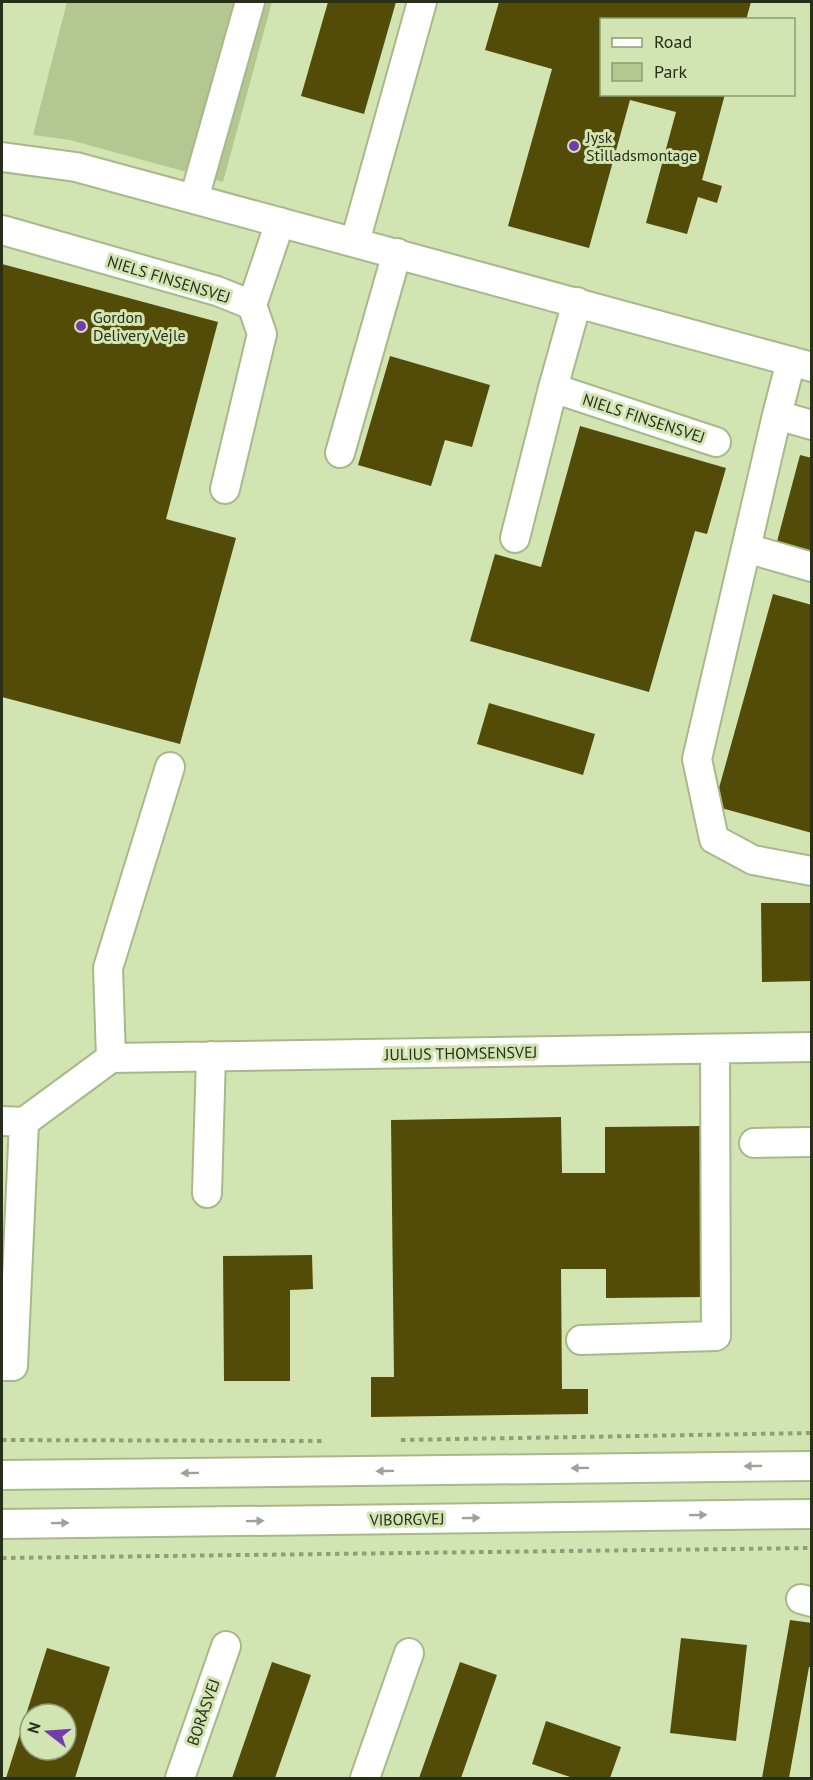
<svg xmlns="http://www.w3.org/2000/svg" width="813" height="1780" font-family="'PT Sans',sans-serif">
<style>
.green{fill:#b4c791}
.building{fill:#534c09;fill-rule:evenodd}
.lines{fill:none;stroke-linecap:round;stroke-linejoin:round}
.minor-casing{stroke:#a8b989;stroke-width:32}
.path{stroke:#909e78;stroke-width:4;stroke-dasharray:4.5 4.5;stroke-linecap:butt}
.minor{stroke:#fff;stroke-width:28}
.oneway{fill:#9ea198}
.poi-dot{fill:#763aaf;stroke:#d2e4b2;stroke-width:2}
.labels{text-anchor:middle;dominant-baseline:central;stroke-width:6;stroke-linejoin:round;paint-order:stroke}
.poi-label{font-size:16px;fill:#272e1a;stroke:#d2e4b2;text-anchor:start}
.street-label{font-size:16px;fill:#272e1a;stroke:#d2e4b2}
</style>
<rect width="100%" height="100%" fill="#d2e4b2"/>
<!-- green -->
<path class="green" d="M67,2H272L223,182L70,140L33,135Z"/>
<!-- building -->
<path class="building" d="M328,2H396L364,114L301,96Z
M499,2H751L746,20H602V94H725L702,180L722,186L717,203L698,197L687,234L646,223L676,112L630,100L589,248L508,226L552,69L485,50Z
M2,264L218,322L166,519L236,538L180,744L2,697Z
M390,356L490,385L472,447L445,440L431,486L358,465Z
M580,426L726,468L707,534L695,531L649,692L470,641L495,554L541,567Z
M800,455L812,458V559L775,549Z
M773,594L812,605V833L714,806Z
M489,703L595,734L583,775L477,744Z
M761,903H812V981L762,982Z
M561,1117L562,1173H605V1127L703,1126L705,1297L606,1298V1269H561L562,1389H588V1414L371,1417V1377H394L391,1120Z
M312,1255L313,1289L290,1290V1381H224L223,1256Z
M790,1620L812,1623V1667H809L789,1778H762Z
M681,1638L747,1645L736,1741L670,1733Z
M47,1648L110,1667L75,1778H6ZM30,1714H66V1750H30Z
M272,1662L311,1675L275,1778H232Z
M460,1662L497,1675L461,1778H419Z
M546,1721L621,1747L610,1778H573L532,1764Z"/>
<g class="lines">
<!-- minor casing -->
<g class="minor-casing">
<path id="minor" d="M2,157L76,167L812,367
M194,199L250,2
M2,230L217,291L252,305L280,222
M355,242L422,2
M577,302L553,388L716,442
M791,361L777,415L812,425
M777,415L697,759L714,839L753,860L812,871
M340,453L397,253
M225,489L262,334L252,305
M515,538L553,388
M746,548L812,567
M111,1058L812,1047
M111,1058L108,968L170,767
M2,1121L24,1122L111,1058
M754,1143L812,1142
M207,1193L211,1056
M581,1340L716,1336L715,1049
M2,1366H13L24,1122
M2,1475L812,1466
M2,1524L812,1514
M801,1599L812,1602
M180,1778L226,1646
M365,1778L409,1653"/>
</g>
<!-- path -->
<path class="path" d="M2,1440L325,1441
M401,1440L812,1433
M2,1558L812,1548"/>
<!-- minor -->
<use href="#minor" class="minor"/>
</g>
<!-- one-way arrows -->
<defs><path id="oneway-solid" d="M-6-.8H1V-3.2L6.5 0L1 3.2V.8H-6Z" transform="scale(1.5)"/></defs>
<g class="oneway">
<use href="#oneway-solid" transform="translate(753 1466) rotate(179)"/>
<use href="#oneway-solid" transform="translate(580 1468) rotate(179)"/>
<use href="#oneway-solid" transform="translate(385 1471) rotate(179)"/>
<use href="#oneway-solid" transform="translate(190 1473) rotate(179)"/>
<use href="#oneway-solid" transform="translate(698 1515) rotate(-1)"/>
<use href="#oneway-solid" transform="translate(471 1518) rotate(-1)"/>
<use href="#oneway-solid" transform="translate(255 1521) rotate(-1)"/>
<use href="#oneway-solid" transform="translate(60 1523) rotate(-1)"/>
</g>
<!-- markers -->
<g class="poi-dot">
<circle cx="574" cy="146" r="6"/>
<circle cx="81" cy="326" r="6"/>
</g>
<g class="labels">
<!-- poi labels -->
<g class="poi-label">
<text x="586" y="137">Jysk<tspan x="586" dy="18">Stilladsmontage</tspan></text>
<text x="93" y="317">Gordon<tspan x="93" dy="18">Delivery Vejle</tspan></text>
</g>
<!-- street labels -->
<g class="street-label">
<text transform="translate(169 279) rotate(17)">NIELS FINSENSVEJ</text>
<text transform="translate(644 418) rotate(18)">NIELS FINSENSVEJ</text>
<text transform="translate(461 1053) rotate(-1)">JULIUS THOMSENSVEJ</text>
<text transform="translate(407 1519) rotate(-1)">VIBORGVEJ</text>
<text transform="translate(203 1712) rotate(-71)">BORÅSVEJ</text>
</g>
</g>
<!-- border -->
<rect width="813" height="1780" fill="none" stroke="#272e1a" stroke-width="6"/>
<!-- legend -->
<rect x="600" y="18" width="195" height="78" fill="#d2e4b2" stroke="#8e9b75" stroke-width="1.5"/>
<rect x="612" y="38" width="30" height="9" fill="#ffffff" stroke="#8e9b75" stroke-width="1.5"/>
<text x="654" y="48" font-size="18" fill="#272e1a">Road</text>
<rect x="612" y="63" width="30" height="18" fill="#b4c791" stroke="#8e9b75" stroke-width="1.5"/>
<text x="654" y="78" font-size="18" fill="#272e1a">Park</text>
<!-- north arrow -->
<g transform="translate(48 1732) rotate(287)"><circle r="28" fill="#d2e4b2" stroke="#8e9b75" stroke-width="1.5"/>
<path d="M0-4.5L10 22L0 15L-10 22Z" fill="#763aaf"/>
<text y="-9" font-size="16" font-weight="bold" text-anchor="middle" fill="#272e1a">N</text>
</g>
</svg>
